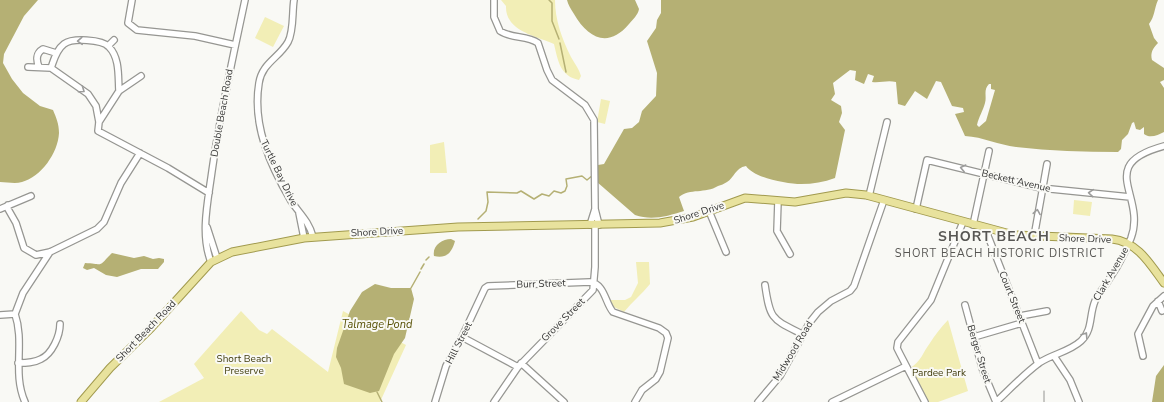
<svg xmlns="http://www.w3.org/2000/svg" width="1164" height="402" font-family="'Nunito Sans',sans-serif">
<style>
.green{fill:#f2eeb6}
.water{fill:#b5b074;fill-rule:evenodd}
.lines{fill:none;stroke-linecap:round;stroke-linejoin:round}
.stream{stroke:#b5b074;stroke-width:1.5}
.minor-casing{stroke:#969692;stroke-width:8}
.major-casing{stroke:#a19a4e;stroke-width:9}
.minor{stroke:#fff;stroke-width:5.5}
.major{stroke:#e8e29d;stroke-width:7}
.tram{stroke:#949491;stroke-width:1}
.oneway{stroke:#9c9c9b}
.labels{text-anchor:middle;dominant-baseline:central;stroke-width:4;stroke-linejoin:round;paint-order:stroke}
.street-label{font-size:10px;fill:#383837;stroke:#f9f9f5}
.park-label{font-size:10px;fill:#413d0d;stroke:#f9f9f5}
.neighbourhood-label{font-size:11px;letter-spacing:1px;fill:#575653;stroke:#f9f9f5}
.water-label{font-size:11px;font-style:italic;fill:#585106;stroke:#f9f9f5}
.district-label{font-size:14px;font-weight:bold;letter-spacing:1px;fill:#575653;stroke:#f9f9f5}
</style>
<rect width="100%" height="100%" fill="#f9f9f5"/>
<!-- green -->
<path class="green" d="M501,0H555C555,20 562,39 571,57C575,64 579,69 581,76L579,80C560,76 558,61 554,44C536,36 505,31 506,6Z
M265,17L284,26L273,47L255,38Z
M601,99L610,101L605,124L597,122Z
M444,142L447,173H430V145Z
M1074,200L1092,202L1090,216L1073,214Z
M636,262H649L650,284C642,294 632,302 624,312L614,307L609,300H625L631,297L638,283Z
M241,311L259,330L267,334L272,329L328,372L343,311L406,345L380,402H159L204,378L194,364Z
M948,320L968,391L938,402H927L910,368C921,362 923,352 930,343C935,335 941,327 948,320Z"/>
<!-- water -->
<path class="water" d="M0,0H38L24,16L4,54L3,63L12,79L23,93L40,106L53,110C56,117 59,124 59,133C58,153 41,177 22,182C15,184 7,182 0,182Z
M567,0H635L639,9C638,15 633,19 629,24C608,49 588,38 574,14C571,9 568,5 567,0Z
M661,0H1158C1154,9 1155,16 1149,24L1154,38L1158,43C1153,48 1150,53 1152,60L1164,68V80L1160,82L1164,88V132C1158,135 1150,139 1144,134V127L1140,130L1136,129L1134,122L1132,123L1128,134L1122,140L1121,149L1118,152C1084,152 1050,151 1016,147C999,145 983,137 965,136L955,114L964,112L963,108L952,106L941,82L936,81L927,99L915,91L905,106L898,104L896,82C887,80 881,83 872,82L874,76L868,74L864,84L855,80L856,71L850,70L833,83L835,94L831,100L841,106L842,113L839,122L845,130L835,178C824,182 813,184 801,184C787,184 754,178 746,166C735,168 734,178 727,182C724,184 721,185 718,186C705,194 690,188 679,197L684,211C668,216 652,221 635,215L597,182L598,165L604,164L624,129L632,128L639,122L642,111L656,96L657,73L647,41L656,28L657,20L661,13ZM989,84H991V89L995,90L986,121L979,127L977,125C979,116 983,111 985,103C987,96 983,90 989,84Z
M451,239L455,241C452,252 447,259 434,256C432,246 442,239 451,239Z
M112,253L134,258L144,256L153,259L159,258L164,259V262L158,269H141L117,277L106,275L94,268L87,270L83,268L85,263C105,264 97,268 112,253Z
M375,284L391,288H411L414,299L405,338L394,354L379,391L370,393L344,384L341,368L336,357L337,348L350,311L362,292Z
M1164,365V402H1152L1156,376Z"/>
<g class="lines">
<!-- stream -->
<path class="stream" d="M549,0L552,3V21L559,39
M560,43L566,72
M478,219L486,211L488,202L487,192L517,193L521,191L534,199L542,194L549,196L554,191L561,193L565,191L567,186L566,179L582,176L587,180L593,175
M426,260L429,257
M421,269L424,264
M411,288L420,272
M377,392L382,402"/>
<!-- minor casing -->
<g class="minor-casing">
<path id="minor" d="M132,0L128,23L137,30L195,36L235,45
M294,0C292,12 294,31 288,42C279,58 262,63 259,83C252,125 270,165 291,201C299,213 309,221 313,237
M494,0V17L500,31C512,39 527,35 538,43L547,70L552,80L585,105L594,120L595,209L599,225
M108,46L114,40
M28,67L51,68L88,94L96,106L99,122L98,131L168,168L209,193
M39,67C36,60 36,53 43,49L56,53
M51,68C54,60 56,50 64,44C72,38 102,39 109,47C120,58 118,77 119,91
M99,122L119,91L141,76
M869,196L887,122
M778,201L777,231L790,254
M8,205V209L16,223L24,248L36,255L50,252L97,229L104,222L121,183L140,153
M0,209L31,196
M916,209L927,160L1041,188L1130,197
M709,211L726,252
M299,213L304,238
M590,225L595,209
M973,225L989,151
M207,227L217,258
M988,229V236L1038,364
M1034,237L1047,164
M211,262C200,234 208,201 212,171C220,114 233,57 245,0
M765,285C770,320 772,319 802,334
M1158,301L1162,311
M965,305L983,371L996,402
M15,314C25,343 12,373 25,402
M15,314L23,293L50,252
M0,315L15,314
M1020,316L1047,311
M462,337L518,367
M974,337L1022,323
M1054,356L1070,380L1079,402
M1143,356L1138,334L1153,306L1164,296
M18,363C26,363 34,363 41,359C52,354 60,336 60,324
M521,363L564,402
M435,402L446,366L462,337L485,288L488,286L590,282C605,284 605,303 613,312L659,328L666,333L668,338L660,372L656,379L642,390L635,402
M494,402L518,367L593,290L595,267V225
M758,402L780,376L810,322L818,312L831,301L850,291L854,286L884,200
M832,402L906,366
M925,402L900,354L897,348L898,342L931,300L963,222
M996,402C1010,389 1023,375 1039,363C1052,354 1069,352 1081,341C1093,330 1089,315 1095,301C1098,294 1104,288 1108,281C1117,268 1125,253 1131,238C1147,195 1094,165 1164,146"/>
</g>
<!-- major casing -->
<g class="major-casing">
<path id="major" d="M81,402L110,368L151,328L211,262L232,252L304,238L458,227L660,223L693,217L745,198L795,202L846,193L866,195L1014,235L1112,239C1138,242 1150,264 1164,283"/>
</g>
<!-- minor -->
<use href="#minor" class="minor"/>
<!-- major -->
<use href="#major" class="major"/>
<!-- tram -->
<path class="tram" d="M1044,391V402"/>
</g>
<!-- one-way arrows -->
<defs><path id="oneway-chevron" d="M-2-3.5L2.5 0L-2 3.5" fill="none" stroke-width="1.6" stroke-linecap="round" stroke-linejoin="round"/></defs>
<g class="oneway">
<use href="#oneway-chevron" transform="translate(80 41) rotate(177)"/>
<use href="#oneway-chevron" transform="translate(82 90) rotate(35)"/>
<use href="#oneway-chevron" transform="translate(963 168) rotate(-167)"/>
<use href="#oneway-chevron" transform="translate(1091 193) rotate(-175)"/>
<use href="#oneway-chevron" transform="translate(1037 212) rotate(-81)"/>
<use href="#oneway-chevron" transform="translate(1085 335) rotate(-57)"/>
</g>
<g class="labels">
<!-- street labels -->
<g class="street-label">
<text transform="translate(222 113) rotate(-80)">Double Beach Road</text>
<text transform="translate(279 173) rotate(64)">Turtle Bay Drive</text>
<text transform="translate(1016 181) rotate(13)">Beckett Avenue</text>
<text transform="translate(699 213) rotate(-18)">Shore Drive</text>
<text transform="translate(377 232) rotate(-3)">Shore Drive</text>
<text transform="translate(1085 239) rotate(2)">Shore Drive</text>
<text transform="translate(1111 274) rotate(-60)">Clark Avenue</text>
<text transform="translate(541 284) rotate(-2)">Burr Street</text>
<text transform="translate(1012 297) rotate(68)">Court Street</text>
<text transform="translate(563 320) rotate(-45)">Grove Street</text>
<text transform="translate(146 331) rotate(-46)">Short Beach Road</text>
<text transform="translate(459 343) rotate(-63)">Hill Street</text>
<text transform="translate(793 351) rotate(-59)">Midwood Road</text>
<text transform="translate(979 354) rotate(73)">Berger Street</text>
</g>
<!-- park labels -->
<g class="park-label">
<text x="244" y="359">Short Beach<tspan x="244" dy="12">Preserve</tspan></text>
<text x="939" y="373">Pardee Park</text>
</g>
<!-- neighbourhood labels -->
<g class="neighbourhood-label">
<text x="1000" y="253">SHORT BEACH HISTORIC DISTRICT</text>
</g>
<!-- water labels -->
<g class="water-label">
<text x="377" y="324">Talmage Pond</text>
</g>
<!-- district labels -->
<g class="district-label">
<text x="994" y="236">SHORT BEACH</text>
</g>
</g>
</svg>
